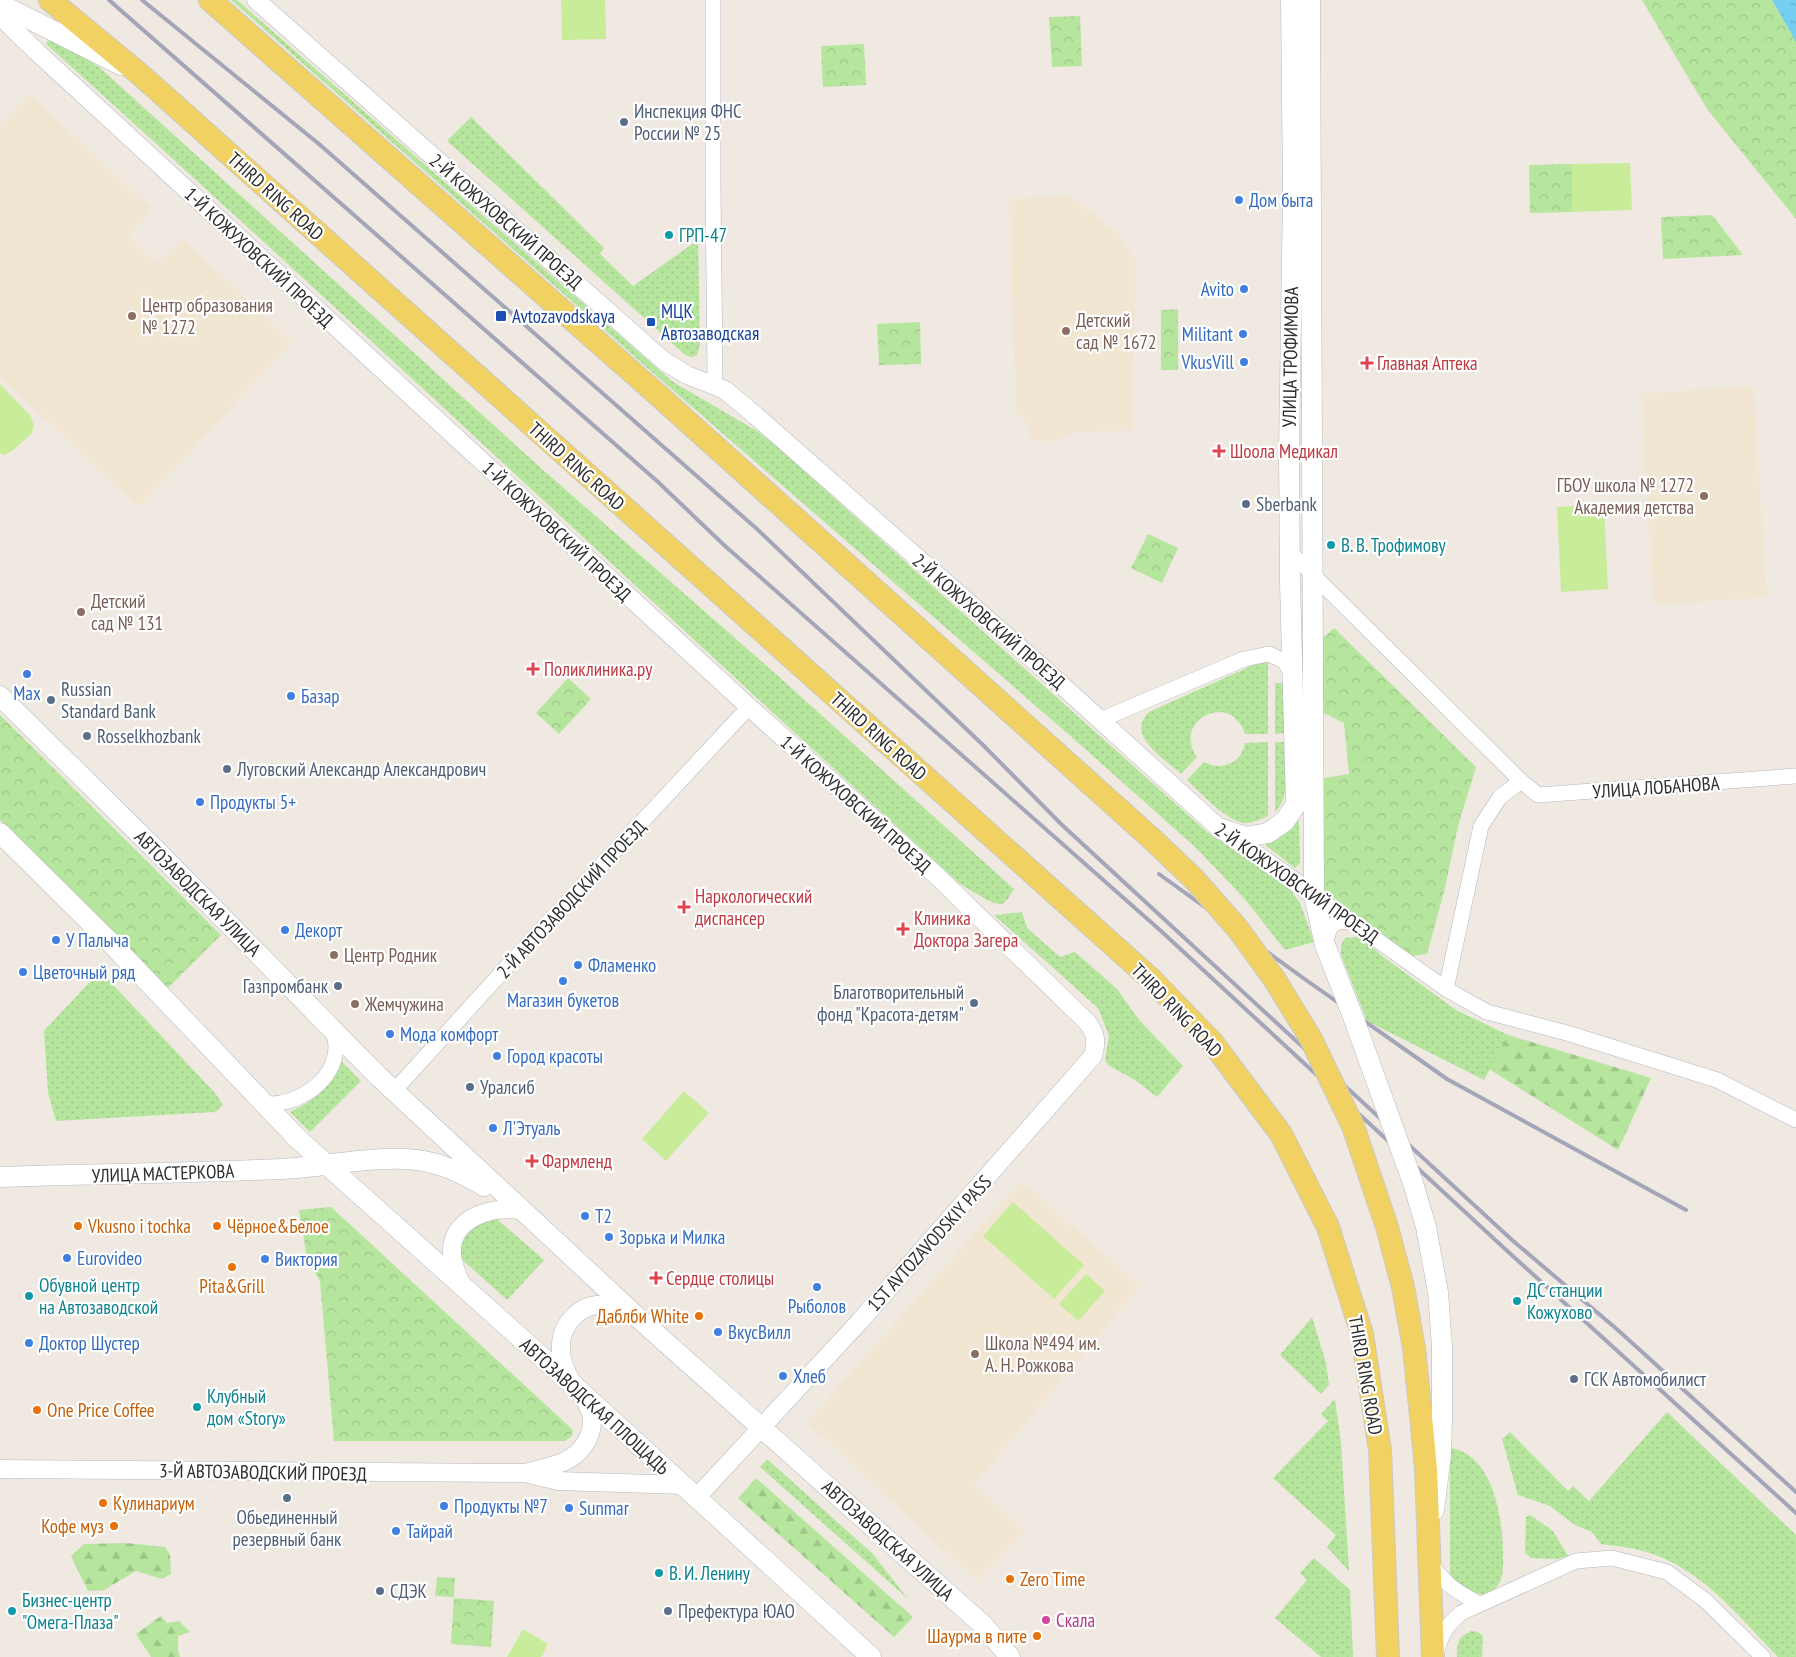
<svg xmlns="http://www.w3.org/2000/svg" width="1796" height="1657" font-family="'PT Sans Narrow',sans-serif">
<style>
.education{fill:#f0e6d1}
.grass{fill:url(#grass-dots)}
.forest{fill:url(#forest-firs)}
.park{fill:url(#park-crowns)}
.pitch{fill:#c9ec9a}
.water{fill:url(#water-ripples)}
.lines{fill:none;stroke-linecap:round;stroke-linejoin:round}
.minor-casing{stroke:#b4b7c1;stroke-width:16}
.tertiary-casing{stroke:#b4b7c1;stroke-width:19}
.secondary-casing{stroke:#b4b7c1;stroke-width:21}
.primary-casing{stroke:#c9c9c9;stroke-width:24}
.minor{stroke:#fff;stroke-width:15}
.tertiary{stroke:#fff;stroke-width:18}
.secondary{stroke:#fff;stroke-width:20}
.primary{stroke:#f2d163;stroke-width:22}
.rail{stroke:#a3a6b8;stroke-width:4}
.secondary-bridge-casing{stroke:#b4b7c1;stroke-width:21;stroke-linecap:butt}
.primary-bridge-casing{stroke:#c9c9c9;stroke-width:24;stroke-linecap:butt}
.secondary-bridge{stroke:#fff;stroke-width:20}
.primary-bridge{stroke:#f2d163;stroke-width:22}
.service-dot{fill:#5c6f8a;stroke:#fff;stroke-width:2}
.shop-dot{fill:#3f7fe0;stroke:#fff;stroke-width:2}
.culture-dot{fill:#0f9aa8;stroke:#fff;stroke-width:2}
.education-dot{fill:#8d6e63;stroke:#fff;stroke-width:2}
.transit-dot{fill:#1a4fb4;stroke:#fff;stroke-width:2}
.health-dot{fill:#e0444e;stroke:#fff;stroke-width:2}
.food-dot{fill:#e8710a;stroke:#fff;stroke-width:2}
.hotel-dot{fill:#d1479c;stroke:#fff;stroke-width:2}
.labels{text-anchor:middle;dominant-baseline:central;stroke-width:4.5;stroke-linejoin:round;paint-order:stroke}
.service-label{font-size:19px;fill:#4e5e75;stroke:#fff;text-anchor:start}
.street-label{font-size:19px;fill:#2e2e2e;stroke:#fff}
.shop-label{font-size:19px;fill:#366cbe;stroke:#fff;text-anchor:start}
.culture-label{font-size:19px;fill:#0d838f;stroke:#fff;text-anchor:start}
.education-label{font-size:19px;fill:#785e54;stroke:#fff;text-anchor:start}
.transit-label{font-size:19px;fill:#164399;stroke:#fff;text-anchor:start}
.health-label{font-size:19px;fill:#be3a42;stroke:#fff;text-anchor:start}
.food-label{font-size:19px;fill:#c56008;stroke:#fff;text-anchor:start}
.hotel-label{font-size:19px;fill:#b23c85;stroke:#fff;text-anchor:start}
</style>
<defs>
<pattern id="grass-dots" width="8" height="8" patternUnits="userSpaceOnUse" patternTransform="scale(1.25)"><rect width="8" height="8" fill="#b6e59e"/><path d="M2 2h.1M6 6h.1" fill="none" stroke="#9dc588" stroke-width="1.8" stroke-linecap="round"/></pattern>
<pattern id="forest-firs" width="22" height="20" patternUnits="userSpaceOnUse" patternTransform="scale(1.25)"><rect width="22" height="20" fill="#b6e59e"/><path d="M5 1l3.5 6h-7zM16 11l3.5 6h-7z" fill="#9dc588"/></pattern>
<pattern id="park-crowns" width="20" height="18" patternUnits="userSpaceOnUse" patternTransform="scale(1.25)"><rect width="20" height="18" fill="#b6e59e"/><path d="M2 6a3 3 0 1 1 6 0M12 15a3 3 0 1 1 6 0" fill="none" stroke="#9dc588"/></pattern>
<pattern id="water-ripples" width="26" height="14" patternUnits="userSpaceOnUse" patternTransform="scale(1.25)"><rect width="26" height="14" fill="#75cff0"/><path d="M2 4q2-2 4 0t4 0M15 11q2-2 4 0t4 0" fill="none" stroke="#66b2ce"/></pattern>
</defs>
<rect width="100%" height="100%" fill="#efe9e1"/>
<!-- education -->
<path class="education" d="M29,94L152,209L128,236L158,264L182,239L292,342L139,507L0,377V126Z
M1071,196L1121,237L1135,260L1133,430L1072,433L1056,441H1031L1029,424L1016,414L1009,199Z
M1753,386L1767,597L1654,605L1641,394Z
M1021,1181L1140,1286L974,1485L1025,1531L977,1581L807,1422Z"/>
<!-- grass -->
<path class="grass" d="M231,0H237L673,382L757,431L775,445L1207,832L1282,882L1292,892L1300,903L1314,942L1285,950L1243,897L1195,847L1075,740L652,372Z
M48,40L73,51L99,67L542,469L777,675L1014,889C1011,893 1007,903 1001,904C992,905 967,888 959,883C653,605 353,320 46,44Z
M471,117L604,248L600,254L633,286L698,240L700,344L697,355C691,359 687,356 682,352L447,141Z
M1260,662H1268V734H1245C1231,689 1171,721 1197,757L1181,774C1164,758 1125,736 1149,712Z
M1275,683H1284V733L1275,734Z
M1268,742V816C1261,819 1253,823 1245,823C1226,821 1201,793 1187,780L1204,762C1221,772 1242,763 1245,743Z
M1275,742H1284C1285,763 1292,796 1275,812Z
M1297,820L1299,822L1300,863L1295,868L1265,845Z
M1022,912L1027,928L1060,957L1075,952L1117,989L1139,1020L1183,1066L1157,1097L1135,1080L1108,1065L1105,1059L1109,1036L1098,1008L994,915Z
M1356,937L1367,942L1382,956L1456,1010L1508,1035L1484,1080L1367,1021L1341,955V945L1345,938Z
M100,971L216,1094L223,1105L215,1112L56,1121L48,1093L44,1031Z
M341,1061L361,1081L310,1132L290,1112C317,1099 328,1089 341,1061Z
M492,1215L544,1260L507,1300L457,1255L462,1234Z
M1312,1317L1326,1363L1329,1385L1321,1394L1280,1355Z
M1335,1399L1341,1443L1349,1571L1327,1547L1336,1535L1273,1478L1328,1421L1321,1414Z
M1667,1412L1796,1535V1657H1778C1738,1616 1700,1566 1643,1551C1630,1547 1615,1546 1601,1544L1592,1532L1575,1525L1550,1506L1518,1495L1502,1439L1510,1432L1568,1491L1573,1486L1589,1501Z
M1450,1448C1494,1454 1503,1520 1503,1556C1503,1565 1504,1577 1498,1585C1496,1588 1493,1591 1490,1594C1469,1594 1461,1593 1450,1573Z
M767,1459L873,1554L907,1598L760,1467Z
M1530,1515L1553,1531L1568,1556L1557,1559L1531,1558L1525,1553L1526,1517Z
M1314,1558L1350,1590L1353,1657H1321L1275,1618L1307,1580L1300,1573Z
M1471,1631L1478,1632L1483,1636L1482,1657H1457C1457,1643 1458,1637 1471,1631Z"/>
<!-- forest -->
<path class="forest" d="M1508,1035L1651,1078L1618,1150L1489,1069Z
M756,1478L913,1617L894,1637L738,1498Z
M126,1543L165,1547L170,1555L171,1574L162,1579L136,1571L104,1590L88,1591L71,1556L84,1544Z
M161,1616L167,1623L179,1621L190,1632L178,1636V1651L180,1657H151L136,1634Z"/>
<!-- park -->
<path class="park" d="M1642,0H1772L1796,42V219L1707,109Z
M1080,16L1082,66L1052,67L1049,17Z
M864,44L866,85L823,87L821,46Z
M1572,164V212L1530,213L1529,165Z
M1712,215L1743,255L1663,259L1661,217Z
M1178,309V370H1161V310Z
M920,322L921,364L879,365L877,324Z
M1148,534L1178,548L1162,583L1131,568Z
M1334,628L1476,767L1458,826L1444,892L1427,954L1410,956L1325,891L1322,881L1318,779L1349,774L1344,723L1320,711L1318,642Z
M568,678L591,699L559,734L536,713Z
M0,715L221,935L167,989L0,820Z
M331,1207L573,1430L571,1437L565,1441H334L320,1281L307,1257L299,1210Z
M437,1577L455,1578L454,1597L435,1596Z
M454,1598L494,1601L491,1647L451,1644Z"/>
<!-- pitch -->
<path class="pitch" d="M561,0H605L606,39L562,40Z
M1630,163L1632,210L1572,212V164Z
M0,384L30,415L34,425L32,433L12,451L3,455L0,453Z
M1604,505L1608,589L1561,592L1557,507Z
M684,1091L709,1113L666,1161L642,1139Z
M1013,1202L1084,1265L1054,1299L983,1236Z
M1086,1274L1105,1291L1078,1321L1059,1304Z
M523,1629L548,1644L541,1657H507Z"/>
<!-- water -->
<path class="water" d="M1772,0H1796V42Z"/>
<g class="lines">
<!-- minor casing -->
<g class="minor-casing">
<path id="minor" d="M713,0V186L715,374L713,385
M1290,552L1521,781L1538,795L1796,776
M1100,720L1244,659L1269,654L1284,661L1293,675
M1314,895L1446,989L1487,1012L1567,1033L1717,1080L1796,1120
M1325,945C1329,925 1332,920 1353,922
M1446,989L1481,826L1500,797L1521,781
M394,1091L513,960L749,707
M264,1104C297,1106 335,1082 336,1047C336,1042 334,1036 333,1031
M1430,1562C1446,1586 1455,1590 1479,1604
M1437,1651C1441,1634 1448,1624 1461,1613L1576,1561L1612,1558L1667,1572L1706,1601L1763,1657"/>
</g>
<!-- tertiary casing -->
<g class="tertiary-casing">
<path id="tertiary" d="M256,0L664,361L687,375L725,390L756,416L1044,669L1219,828L1314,895
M0,16L37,52L749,707L938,877L1087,1022C1096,1033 1097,1042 1093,1056L860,1321L697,1497
M462,1286C457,1274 451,1261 452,1248C455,1215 497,1205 523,1211
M572,1383C566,1371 560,1359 561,1346C561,1324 581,1303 604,1305C614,1305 624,1311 633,1315
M0,1469L525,1473L558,1481L683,1485
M526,1473C538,1469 552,1467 563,1462C580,1455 593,1438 592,1419C591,1410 586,1402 582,1394"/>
</g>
<!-- secondary casing -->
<g class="secondary-casing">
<path id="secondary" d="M1310,0L1314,895L1325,945
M0,4L121,65
M0,696L161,855L378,1076L636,1316L983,1625L1010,1657
M1219,828L1246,837L1268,833L1285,821L1296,804L1290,582L1289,452L1293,192L1291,0
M0,833L107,939L298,1139L581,1392L871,1657
M0,1177C94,1174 188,1173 281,1169C327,1167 372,1155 417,1160C442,1163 463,1174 484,1186
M1434,1510L1441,1455L1442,1418"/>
</g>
<!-- primary casing -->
<g class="primary-casing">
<path id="primary" d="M50,0L143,77L1151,979L1212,1042L1281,1134L1328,1227L1362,1334L1380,1450L1388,1657
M210,0L658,395L1152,839
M1421,1416L1426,1469L1433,1657"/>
</g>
<!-- minor -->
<use href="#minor" class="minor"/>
<!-- tertiary -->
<use href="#tertiary" class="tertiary"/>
<!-- secondary -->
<use href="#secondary" class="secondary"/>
<!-- primary -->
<use href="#primary" class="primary"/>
<!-- rail -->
<path class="rail" d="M109,0L657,481L724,545L1161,931L1504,1248L1796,1513
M142,0L319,144L757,529L983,745L1061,824L1512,1240L1619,1331L1796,1492
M1159,874L1306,980L1447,1079L1686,1210"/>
<!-- secondary-bridge casing -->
<g class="secondary-bridge-casing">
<path id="secondary-bridge" d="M1325,945L1355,1022L1413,1183L1426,1227L1438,1292L1442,1347V1418"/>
</g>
<!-- primary-bridge casing -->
<g class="primary-bridge-casing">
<path id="primary-bridge" d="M1152,839L1194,879L1238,929L1275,980L1311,1039L1353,1126L1387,1227L1403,1287L1414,1348L1421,1416"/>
</g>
<!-- secondary-bridge -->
<use href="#secondary-bridge" class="secondary-bridge"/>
<!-- primary-bridge -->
<use href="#primary-bridge" class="primary-bridge"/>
</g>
<!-- markers -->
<g class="service-dot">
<circle cx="624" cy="122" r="5"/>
<circle cx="1246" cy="504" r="5"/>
<circle cx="51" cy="700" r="5"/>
<circle cx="87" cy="736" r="5"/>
<circle cx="227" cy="769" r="5"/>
<circle cx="338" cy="986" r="5"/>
<circle cx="974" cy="1003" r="5"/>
<circle cx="470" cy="1087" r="5"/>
<circle cx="1574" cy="1379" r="5"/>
<circle cx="287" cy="1498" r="5"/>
<circle cx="380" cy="1591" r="5"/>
<circle cx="668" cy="1611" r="5"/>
</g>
<g class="shop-dot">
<circle cx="1239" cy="200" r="5"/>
<circle cx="1244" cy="289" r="5"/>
<circle cx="1243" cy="334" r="5"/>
<circle cx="1244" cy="362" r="5"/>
<circle cx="27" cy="674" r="5"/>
<circle cx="291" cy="696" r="5"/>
<circle cx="200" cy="802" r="5"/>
<circle cx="285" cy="930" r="5"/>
<circle cx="56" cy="940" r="5"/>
<circle cx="578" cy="965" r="5"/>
<circle cx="23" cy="972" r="5"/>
<circle cx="563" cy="981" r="5"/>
<circle cx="390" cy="1034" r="5"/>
<circle cx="497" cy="1056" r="5"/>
<circle cx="493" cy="1128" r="5"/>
<circle cx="585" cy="1216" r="5"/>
<circle cx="609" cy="1237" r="5"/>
<circle cx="67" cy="1258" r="5"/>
<circle cx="265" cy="1259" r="5"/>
<circle cx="817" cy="1287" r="5"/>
<circle cx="718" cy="1332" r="5"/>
<circle cx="29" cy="1343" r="5"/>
<circle cx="783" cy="1376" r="5"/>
<circle cx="444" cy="1506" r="5"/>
<circle cx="569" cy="1508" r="5"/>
<circle cx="396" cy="1531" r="5"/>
</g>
<g class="culture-dot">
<circle cx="669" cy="235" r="5"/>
<circle cx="1331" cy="545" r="5"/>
<circle cx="29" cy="1296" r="5"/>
<circle cx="1517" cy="1301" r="5"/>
<circle cx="197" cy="1407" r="5"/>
<circle cx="659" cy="1573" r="5"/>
<circle cx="12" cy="1611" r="5"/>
</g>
<g class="education-dot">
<circle cx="132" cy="316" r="5"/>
<circle cx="1066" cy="331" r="5"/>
<circle cx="1704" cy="496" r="5"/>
<circle cx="81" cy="612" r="5"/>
<circle cx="334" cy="955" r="5"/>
<circle cx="355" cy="1004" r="5"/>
<circle cx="975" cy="1354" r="5"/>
</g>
<g class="transit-dot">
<rect x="495" y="310" width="12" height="12" rx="2.5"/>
<rect x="646" y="317" width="10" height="10" rx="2.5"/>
</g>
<g class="health-dot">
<path d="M1364.5 355.5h5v5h5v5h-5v5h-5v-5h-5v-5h5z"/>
<path d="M1216.5 443.5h5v5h5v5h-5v5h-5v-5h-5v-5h5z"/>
<path d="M530.5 661.5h5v5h5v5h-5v5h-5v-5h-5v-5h5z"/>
<path d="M681.5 899.5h5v5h5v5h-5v5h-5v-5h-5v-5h5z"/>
<path d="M900.5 921.5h5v5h5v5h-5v5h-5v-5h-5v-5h5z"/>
<path d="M529.5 1153.5h5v5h5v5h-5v5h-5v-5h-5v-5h5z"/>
<path d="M653.5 1270.5h5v5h5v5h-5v5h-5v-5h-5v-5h5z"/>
</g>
<g class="food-dot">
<circle cx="78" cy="1226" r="5"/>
<circle cx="217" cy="1226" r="5"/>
<circle cx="232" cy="1267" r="5"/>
<circle cx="699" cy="1316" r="5"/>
<circle cx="37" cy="1410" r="5"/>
<circle cx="103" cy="1503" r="5"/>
<circle cx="114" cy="1526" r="5"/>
<circle cx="1010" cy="1579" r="5"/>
<circle cx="1037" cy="1636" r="5"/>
</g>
<circle class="hotel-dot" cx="1046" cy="1620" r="5"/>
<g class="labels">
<!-- service labels -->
<g class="service-label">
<text x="634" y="111">Инспекция ФНС<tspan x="634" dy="22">России № 25</tspan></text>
<text x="1256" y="504">Sberbank</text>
<text x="61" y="689">Russian<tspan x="61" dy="22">Standard Bank</tspan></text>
<text x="97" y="736">Rosselkhozbank</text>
<text x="237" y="769">Луговский Александр Александрович</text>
<text x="328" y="986" text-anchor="end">Газпромбанк</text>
<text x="964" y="992" text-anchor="end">Благотворительный<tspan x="964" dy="22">фонд "Красота-детям"</tspan></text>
<text x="480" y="1087">Уралсиб</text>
<text x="1584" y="1379">ГСК Автомобилист</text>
<text x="287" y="1517" text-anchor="middle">Обьединенный<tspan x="287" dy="22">резервный банк</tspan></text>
<text x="390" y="1591">СДЭК</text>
<text x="678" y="1611">Префектура ЮАО</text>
</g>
<!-- street labels -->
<g class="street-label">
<text transform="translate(276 196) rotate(42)">THIRD RING ROAD</text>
<text transform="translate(506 221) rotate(41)">2-Й КОЖУХОВСКИЙ ПРОЕЗД</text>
<text transform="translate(259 257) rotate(43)">1-Й КОЖУХОВСКИЙ ПРОЕЗД</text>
<text transform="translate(1290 357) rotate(-89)">УЛИЦА ТРОФИМОВА</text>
<text transform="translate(577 466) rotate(42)">THIRD RING ROAD</text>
<text transform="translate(557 531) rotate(43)">1-Й КОЖУХОВСКИЙ ПРОЕЗД</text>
<text transform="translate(989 621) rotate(41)">2-Й КОЖУХОВСКИЙ ПРОЕЗД</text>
<text transform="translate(879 736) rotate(42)">THIRD RING ROAD</text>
<text transform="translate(1656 787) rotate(-4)">УЛИЦА ЛОБАНОВА</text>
<text transform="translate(856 804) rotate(42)">1-Й КОЖУХОВСКИЙ ПРОЕЗД</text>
<text transform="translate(1297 883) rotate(35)">2-Й КОЖУХОВСКИЙ ПРОЕЗД</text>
<text transform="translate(198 893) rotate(45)">АВТОЗАВОДСКАЯ УЛИЦА</text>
<text transform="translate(571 899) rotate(-47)">2-Й АВТОЗАВОДСКИЙ ПРОЕЗД</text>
<text transform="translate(1177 1010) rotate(46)">THIRD RING ROAD</text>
<text transform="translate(163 1173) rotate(-2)">УЛИЦА МАСТЕРКОВА</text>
<text transform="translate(929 1243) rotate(-48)">1ST AVTOZAVODSKIY PASS</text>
<text transform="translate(1366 1375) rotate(80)">THIRD RING ROAD</text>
<text transform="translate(595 1406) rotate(42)">АВТОЗАВОДСКАЯ ПЛОЩАДЬ</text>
<text transform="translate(263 1472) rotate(1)">3-Й АВТОЗАВОДСКИЙ ПРОЕЗД</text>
<text transform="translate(888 1540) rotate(42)">АВТОЗАВОДСКАЯ УЛИЦА</text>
</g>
<!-- shop labels -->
<g class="shop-label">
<text x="1249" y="200">Дом быта</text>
<text x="1234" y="289" text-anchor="end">Avito</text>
<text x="1233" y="334" text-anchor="end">Militant</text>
<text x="1234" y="362" text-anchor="end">VkusVill</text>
<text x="27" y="693" text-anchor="middle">Max</text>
<text x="301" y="696">Базар</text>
<text x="210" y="802">Продукты 5+</text>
<text x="295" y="930">Декорт</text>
<text x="66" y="940">У Палыча</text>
<text x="588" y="965">Фламенко</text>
<text x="33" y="972">Цветочный ряд</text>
<text x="563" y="1000" text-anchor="middle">Магазин букетов</text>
<text x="400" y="1034">Мода комфорт</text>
<text x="507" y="1056">Город красоты</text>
<text x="503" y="1128">Л'Этуаль</text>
<text x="595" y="1216">T2</text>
<text x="619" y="1237">Зорька и Милка</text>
<text x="77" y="1258">Eurovideo</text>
<text x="275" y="1259">Виктория</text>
<text x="817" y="1306" text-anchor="middle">Рыболов</text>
<text x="728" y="1332">ВкусВилл</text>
<text x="39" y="1343">Доктор Шустер</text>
<text x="793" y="1376">Хлеб</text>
<text x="454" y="1506">Продукты №7</text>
<text x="579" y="1508">Sunmar</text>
<text x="406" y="1531">Тайрай</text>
</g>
<!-- culture labels -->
<g class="culture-label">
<text x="679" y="235">ГРП-47</text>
<text x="1341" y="545">В. В. Трофимову</text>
<text x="39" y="1285">Обувной центр<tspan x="39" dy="22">на Автозаводской</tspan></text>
<text x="1527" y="1290">ДС станции<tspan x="1527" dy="22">Кожухово</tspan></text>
<text x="207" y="1396">Клубный<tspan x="207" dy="22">дом «Story»</tspan></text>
<text x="669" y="1573">В. И. Ленину</text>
<text x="22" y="1600">Бизнес-центр<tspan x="22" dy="22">"Омега-Плаза"</tspan></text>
</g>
<!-- education labels -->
<g class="education-label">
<text x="142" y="305">Центр образования<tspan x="142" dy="22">№ 1272</tspan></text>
<text x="1076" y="320">Детский<tspan x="1076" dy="22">сад № 1672</tspan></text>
<text x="1694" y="485" text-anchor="end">ГБОУ школа № 1272<tspan x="1694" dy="22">Академия детства</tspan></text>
<text x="91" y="601">Детский<tspan x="91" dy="22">сад № 131</tspan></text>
<text x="344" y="955">Центр Родник</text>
<text x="365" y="1004">Жемчужина</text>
<text x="985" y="1343">Школа №494 им.<tspan x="985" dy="22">А. Н. Рожкова</tspan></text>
</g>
<!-- transit labels -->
<g class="transit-label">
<text x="661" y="311">МЦК<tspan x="661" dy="22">Автозаводская</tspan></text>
<text x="512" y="316">Avtozavodskaya</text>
</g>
<!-- health labels -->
<g class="health-label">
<text x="1377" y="363">Главная Аптека</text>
<text x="1230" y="451">Шоола Медикал</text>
<text x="544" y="669">Поликлиника.ру</text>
<text x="695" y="896">Наркологический<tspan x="695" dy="22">диспансер</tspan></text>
<text x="914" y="918">Клиника<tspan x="914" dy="22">Доктора Загера</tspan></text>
<text x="542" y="1161">Фармленд</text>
<text x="666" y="1278">Сердце столицы</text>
</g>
<!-- food labels -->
<g class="food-label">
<text x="88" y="1226">Vkusno i tochka</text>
<text x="227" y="1226">Чёрное&amp;Белое</text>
<text x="232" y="1286" text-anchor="middle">Pita&amp;Grill</text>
<text x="689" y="1316" text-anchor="end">Даблби White</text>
<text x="47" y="1410">One Price Coffee</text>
<text x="113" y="1503">Кулинариум</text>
<text x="104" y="1526" text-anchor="end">Кофе муз</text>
<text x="1020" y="1579">Zero Time</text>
<text x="1027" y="1636" text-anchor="end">Шаурма в пите</text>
</g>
<!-- hotel labels -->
<g class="hotel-label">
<text x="1056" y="1620">Скала</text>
</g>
</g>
</svg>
